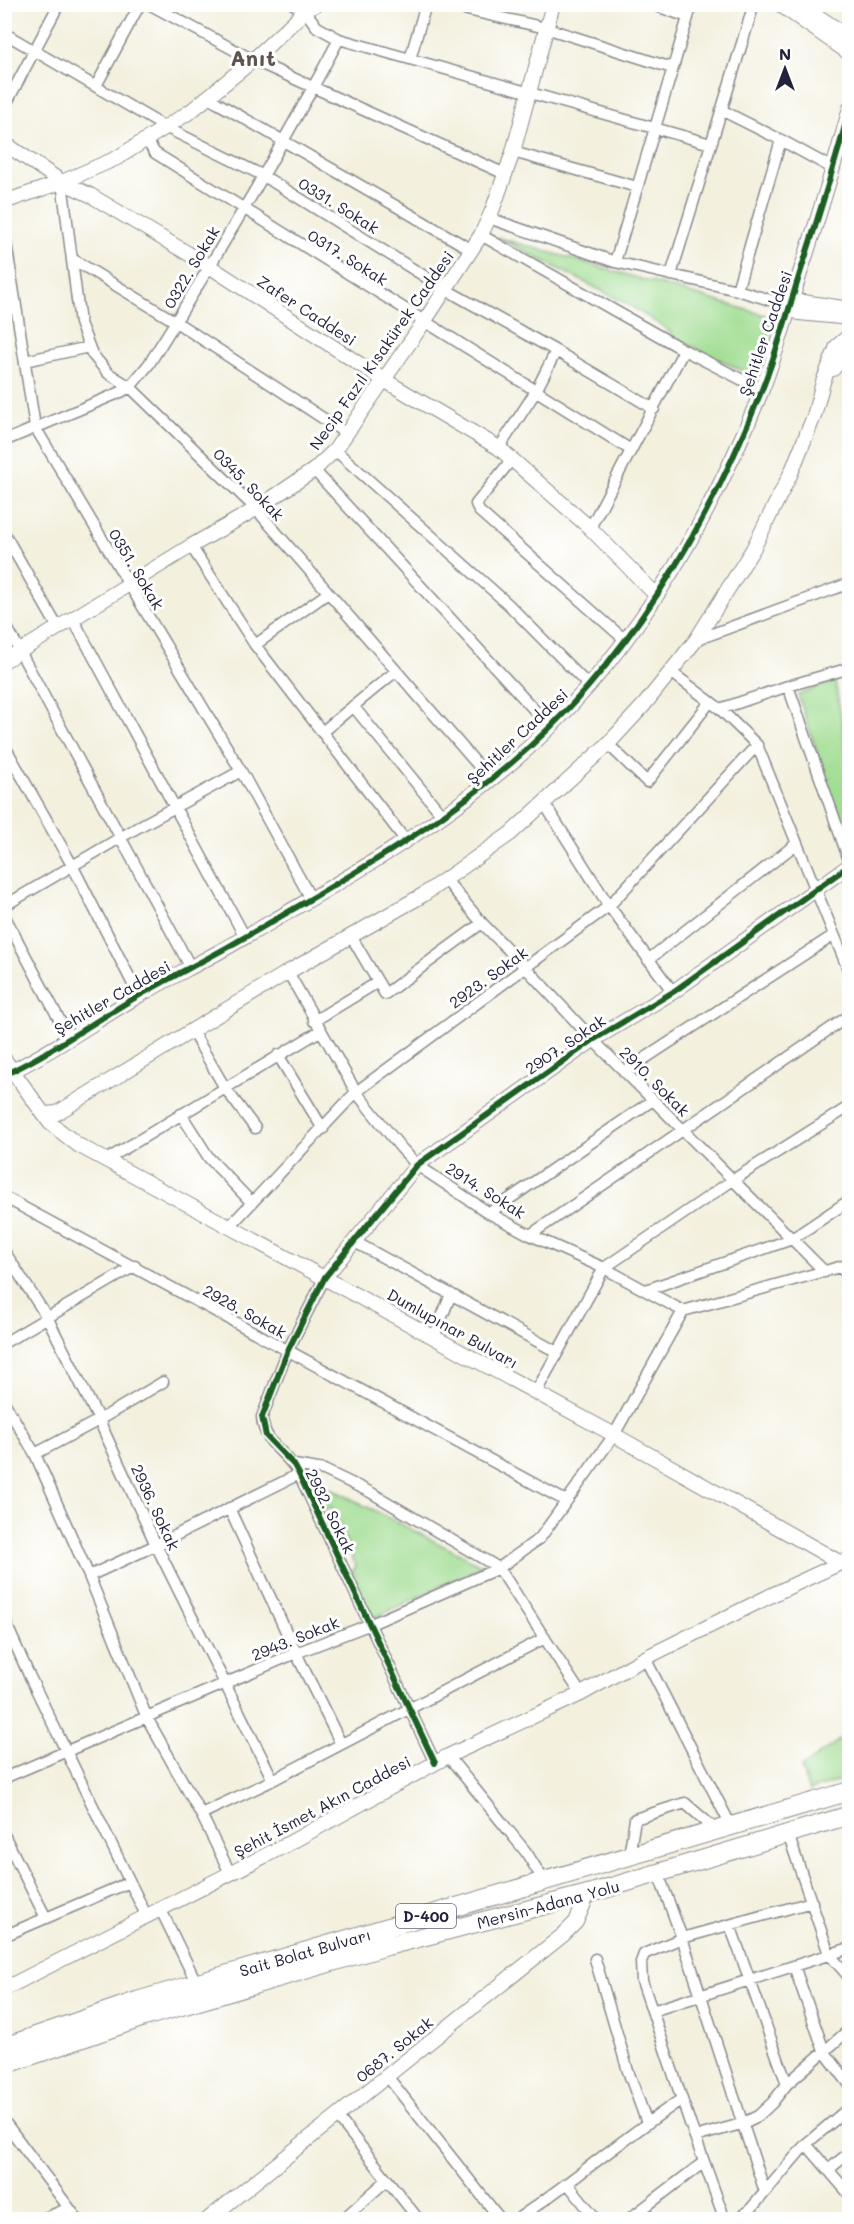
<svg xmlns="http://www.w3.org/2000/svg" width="854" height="2224" font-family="Mali,sans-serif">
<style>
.green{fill:#a0dd92;stroke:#618066;stroke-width:1.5}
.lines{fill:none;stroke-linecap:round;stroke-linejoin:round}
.minor-casing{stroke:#8a898c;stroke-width:13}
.tertiary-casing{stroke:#8a898c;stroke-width:16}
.secondary-casing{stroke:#8a898c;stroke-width:17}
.trunk-casing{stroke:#8a898c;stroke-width:20}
.minor{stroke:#fff;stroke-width:10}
.tertiary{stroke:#fff;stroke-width:14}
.secondary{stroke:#fff;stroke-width:15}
.trunk{stroke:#fff;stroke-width:18}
.cycleway-casing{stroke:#fff;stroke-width:10}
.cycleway{stroke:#1b5e20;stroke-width:6}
.labels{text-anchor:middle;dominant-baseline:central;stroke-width:6;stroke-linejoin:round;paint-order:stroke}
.shield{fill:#fff;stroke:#646476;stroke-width:1.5}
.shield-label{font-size:15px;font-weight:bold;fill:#22223b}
.street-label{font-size:16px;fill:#22223b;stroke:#fff}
.district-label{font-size:22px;font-weight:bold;fill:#605250;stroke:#fff}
</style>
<rect width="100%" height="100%" fill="#fff"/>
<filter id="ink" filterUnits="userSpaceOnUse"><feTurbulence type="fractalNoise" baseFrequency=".0167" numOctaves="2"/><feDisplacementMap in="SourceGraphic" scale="12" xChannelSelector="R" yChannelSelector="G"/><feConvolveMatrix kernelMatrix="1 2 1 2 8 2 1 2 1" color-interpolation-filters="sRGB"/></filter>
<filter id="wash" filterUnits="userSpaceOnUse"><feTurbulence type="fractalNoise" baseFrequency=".008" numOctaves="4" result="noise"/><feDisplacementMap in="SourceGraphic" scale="24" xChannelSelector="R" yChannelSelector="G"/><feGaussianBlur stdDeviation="1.35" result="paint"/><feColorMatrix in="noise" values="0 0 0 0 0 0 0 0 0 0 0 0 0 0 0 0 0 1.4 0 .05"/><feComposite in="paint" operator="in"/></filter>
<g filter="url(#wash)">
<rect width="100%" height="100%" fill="#f3f0de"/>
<!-- green -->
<path class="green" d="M497,237L775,318L753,376L673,337L667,329L629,305Z
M835,681L849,766V850L798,695Z
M310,1478L483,1566L372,1619L352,1571L356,1567L332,1507L325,1510Z
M849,1733V1777L809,1791L801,1768Z"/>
</g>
<g filter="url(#ink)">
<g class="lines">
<!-- minor casing -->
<g class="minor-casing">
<path id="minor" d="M149,4L253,60L505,174
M293,4L305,11L317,27L339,39L711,144
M441,4L546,28L672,68
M651,4L688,17
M4,33L165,127L262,175L445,289L556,351L654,409
M410,59L426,4
M96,86L140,4
M207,97L472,250
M4,108L59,4
M721,110L781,140L834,169
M146,140L155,153L631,450
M513,152L637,187
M62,182L80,323L92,354L108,373L130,387L256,509L490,779
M489,218L615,262L737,290L790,306
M4,230L35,427L241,771L311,899
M481,235L684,350L762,390
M74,260L176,322L347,434
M615,262L692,4
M671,275L754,4
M737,290L781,140
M25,361L89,347
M4,441L121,392L130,387L149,364C216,258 281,149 339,39
M499,448L536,391L556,351
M335,450L508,604L589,686
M512,459L476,504L479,511L625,640
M314,470L550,727
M590,528L684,350
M4,533L58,628
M191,546L255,645L406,841
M73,619L245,937
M4,622L191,968
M696,640L850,583
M255,645L328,593
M671,672L720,709L757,745L850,974
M788,686L850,863
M353,706L443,816
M720,709L788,686L850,668
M322,732L396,671
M608,744L647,782L710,702
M4,745L72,865L139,996
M544,803L609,906L673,992
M445,879L482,923L526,968L593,1040L825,1272
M4,906L142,825L241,771
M4,915L69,1038
M351,936L385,994L482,923
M648,960L796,844
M288,972L356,1092L401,1148L417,1165L489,1213L530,1235L604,1268L683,1311
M314,1021L378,982
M192,1031L225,1088L255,1128
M278,1055L323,1129
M624,1072L834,935
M181,1114L209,1158L252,1203
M106,1160L320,1031
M4,1197L566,1501
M489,1213L653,1100
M230,1226L356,1092L609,906L757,745
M530,1235L850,1015
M353,1241L557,1352
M4,1251L47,1317L99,1420L156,1545L273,1780
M840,1267L850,1277
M325,1277L288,1350L262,1417C264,1446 286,1450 299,1474L435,1763
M646,1290L792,1239L850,1200
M434,1337L451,1294
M4,1343L135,1266
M536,1392L604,1268L733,1180L850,1106
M4,1402L35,1454L89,1576L147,1718L201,1814L230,1873
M35,1454L99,1420L163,1382
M294,1465L324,1470L370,1492L499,1568L581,1694
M229,1508L296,1653L341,1744
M89,1576L156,1545L299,1474
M4,1619L29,1675L146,1915
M645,1658L731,1826
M448,1756L526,1852L544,1881
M4,1778L296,1653L371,1624L499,1568L540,1538L614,1435L683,1311L850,1264
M201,1814L267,1783L545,1638
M788,1834L829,1954L850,1978
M4,1835L46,1918
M629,1856L635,1819L685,1803L716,1830
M658,1873L682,1938L765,2192
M160,1908L197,1984
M730,1925L787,2084
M4,1936L130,1882
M595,1959L628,2071L647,2123
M794,1966L824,2051L850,2085
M652,2011L850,1948
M387,2076L501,2220
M337,2116L419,2220
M4,2121L78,2220
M695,2137L741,2124L758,2116L772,2103L787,2084L850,2029
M806,2144L850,2195
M828,2170L850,2152
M568,2184L597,2220
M40,2220L69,2208
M342,2220L387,2180
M516,2220C573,2181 625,2137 682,2099
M628,2220L704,2162
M725,2220L690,2123L642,1981L641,1962L644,1954L682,1938L812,1902
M736,2220L749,2211L806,2144L850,2107"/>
</g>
<!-- tertiary casing -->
<g class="tertiary-casing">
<path id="tertiary" d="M4,143L62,182L90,195L209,266L384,380L499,448L590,528L656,595
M4,202L62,182L117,158L191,111L253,60L305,11L316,4
M790,306L799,313L850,318
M790,306L803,302L850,309
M833,369L850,348
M4,661L191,546L256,509L314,470L335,450L424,322L481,235L492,211L513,152L553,4
M4,1059L50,1123L78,1145L609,1432L841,1563
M4,1075C51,1053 93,1022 138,996C169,978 202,962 233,944C328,889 426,835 510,764C625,667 706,530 761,392C777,352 788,311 801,270C819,216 835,163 850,108
M44,1114L57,1113L288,972L423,895L510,834L608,744L644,705L696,640L753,549L791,473L814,416L823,382L837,346L850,335
M325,1277L417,1165L593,1040L673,992L850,865
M4,1989L284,1846L448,1756L581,1694L645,1658L778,1592L847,1560
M207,2220L563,1935L576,1922L588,1894"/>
</g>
<!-- secondary casing -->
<g class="secondary-casing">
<path id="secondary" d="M780,4L850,53
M798,4L850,38"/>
</g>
<!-- trunk casing -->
<g class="trunk-casing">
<path id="trunk" d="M4,2047L137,2001L850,1791
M4,2065L144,2017L387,1946L588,1894L850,1815"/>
</g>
<!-- minor -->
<use href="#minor" class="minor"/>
<!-- tertiary -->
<use href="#tertiary" class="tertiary"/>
<!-- secondary -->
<use href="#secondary" class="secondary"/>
<!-- trunk -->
<use href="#trunk" class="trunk"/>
<!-- cycleway casing -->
<g class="cycleway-casing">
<path id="cycleway" d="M4,1075C51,1053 93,1022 138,996C169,978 202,962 233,944C328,889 426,835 510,764C625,667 706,530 761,392C777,352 788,311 801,270C819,216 835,163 850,108
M435,1763L299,1474L294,1465L266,1436L262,1417L288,1350L325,1277L417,1165L593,1040L673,992L850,865"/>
</g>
<!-- cycleway -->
<use href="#cycleway" class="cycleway"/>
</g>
</g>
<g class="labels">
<!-- shield labels -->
<rect class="shield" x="396" y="1904" width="60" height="24" rx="4.5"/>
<g class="shield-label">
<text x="426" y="1916">D-400</text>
</g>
<!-- street labels -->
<g class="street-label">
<text transform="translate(339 205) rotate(32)">0331. Sokak</text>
<text transform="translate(348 257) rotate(32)">0317. Sokak</text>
<text transform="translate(191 267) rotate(-59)">0322. Sokak</text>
<text transform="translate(307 310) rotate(33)">Zafer Caddesi</text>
<text transform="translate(765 333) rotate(-71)">Şehitler Caddesi</text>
<text transform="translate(381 350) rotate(-55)">Necip Fazıl Kısakürek Caddesi</text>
<text transform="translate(249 484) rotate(46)">0345. Sokak</text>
<text transform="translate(137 569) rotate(59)">0351. Sokak</text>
<text transform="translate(517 736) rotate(-43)">Şehitler Caddesi</text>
<text transform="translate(488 977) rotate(-36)">2923. Sokak</text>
<text transform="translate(112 997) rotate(-30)">Şehitler Caddesi</text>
<text transform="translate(565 1044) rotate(-34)">2907. Sokak</text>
<text transform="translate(655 1081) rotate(45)">2910. Sokak</text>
<text transform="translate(486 1190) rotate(32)">2914. Sokak</text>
<text transform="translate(245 1311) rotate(29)">2928. Sokak</text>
<text transform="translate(453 1328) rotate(29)">Dumlupınar Bulvarı</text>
<text transform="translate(156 1507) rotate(65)">2936. Sokak</text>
<text transform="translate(331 1511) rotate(64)">2932. Sokak</text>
<text transform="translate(295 1638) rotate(-22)">2943. Sokak</text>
<text transform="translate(322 1806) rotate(-28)">Şehit İsmet Akın Caddesi</text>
<text transform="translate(548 1904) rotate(-15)">Mersin-Adana Yolu</text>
<text transform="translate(305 1952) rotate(-16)">Sait Bolat Bulvarı</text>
<text transform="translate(394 2049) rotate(-39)">0687. Sokak</text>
</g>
<!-- district labels -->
<g class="district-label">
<text x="253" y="57">Anıt</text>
</g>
</g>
<!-- margin -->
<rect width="854" height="2224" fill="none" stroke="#fff" stroke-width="24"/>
<!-- north arrow -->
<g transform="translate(785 69)" stroke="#ffffff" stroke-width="4.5" paint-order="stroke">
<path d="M0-4.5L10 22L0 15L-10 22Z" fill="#22223b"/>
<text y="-9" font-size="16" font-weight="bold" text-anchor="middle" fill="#22223b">N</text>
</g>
</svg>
